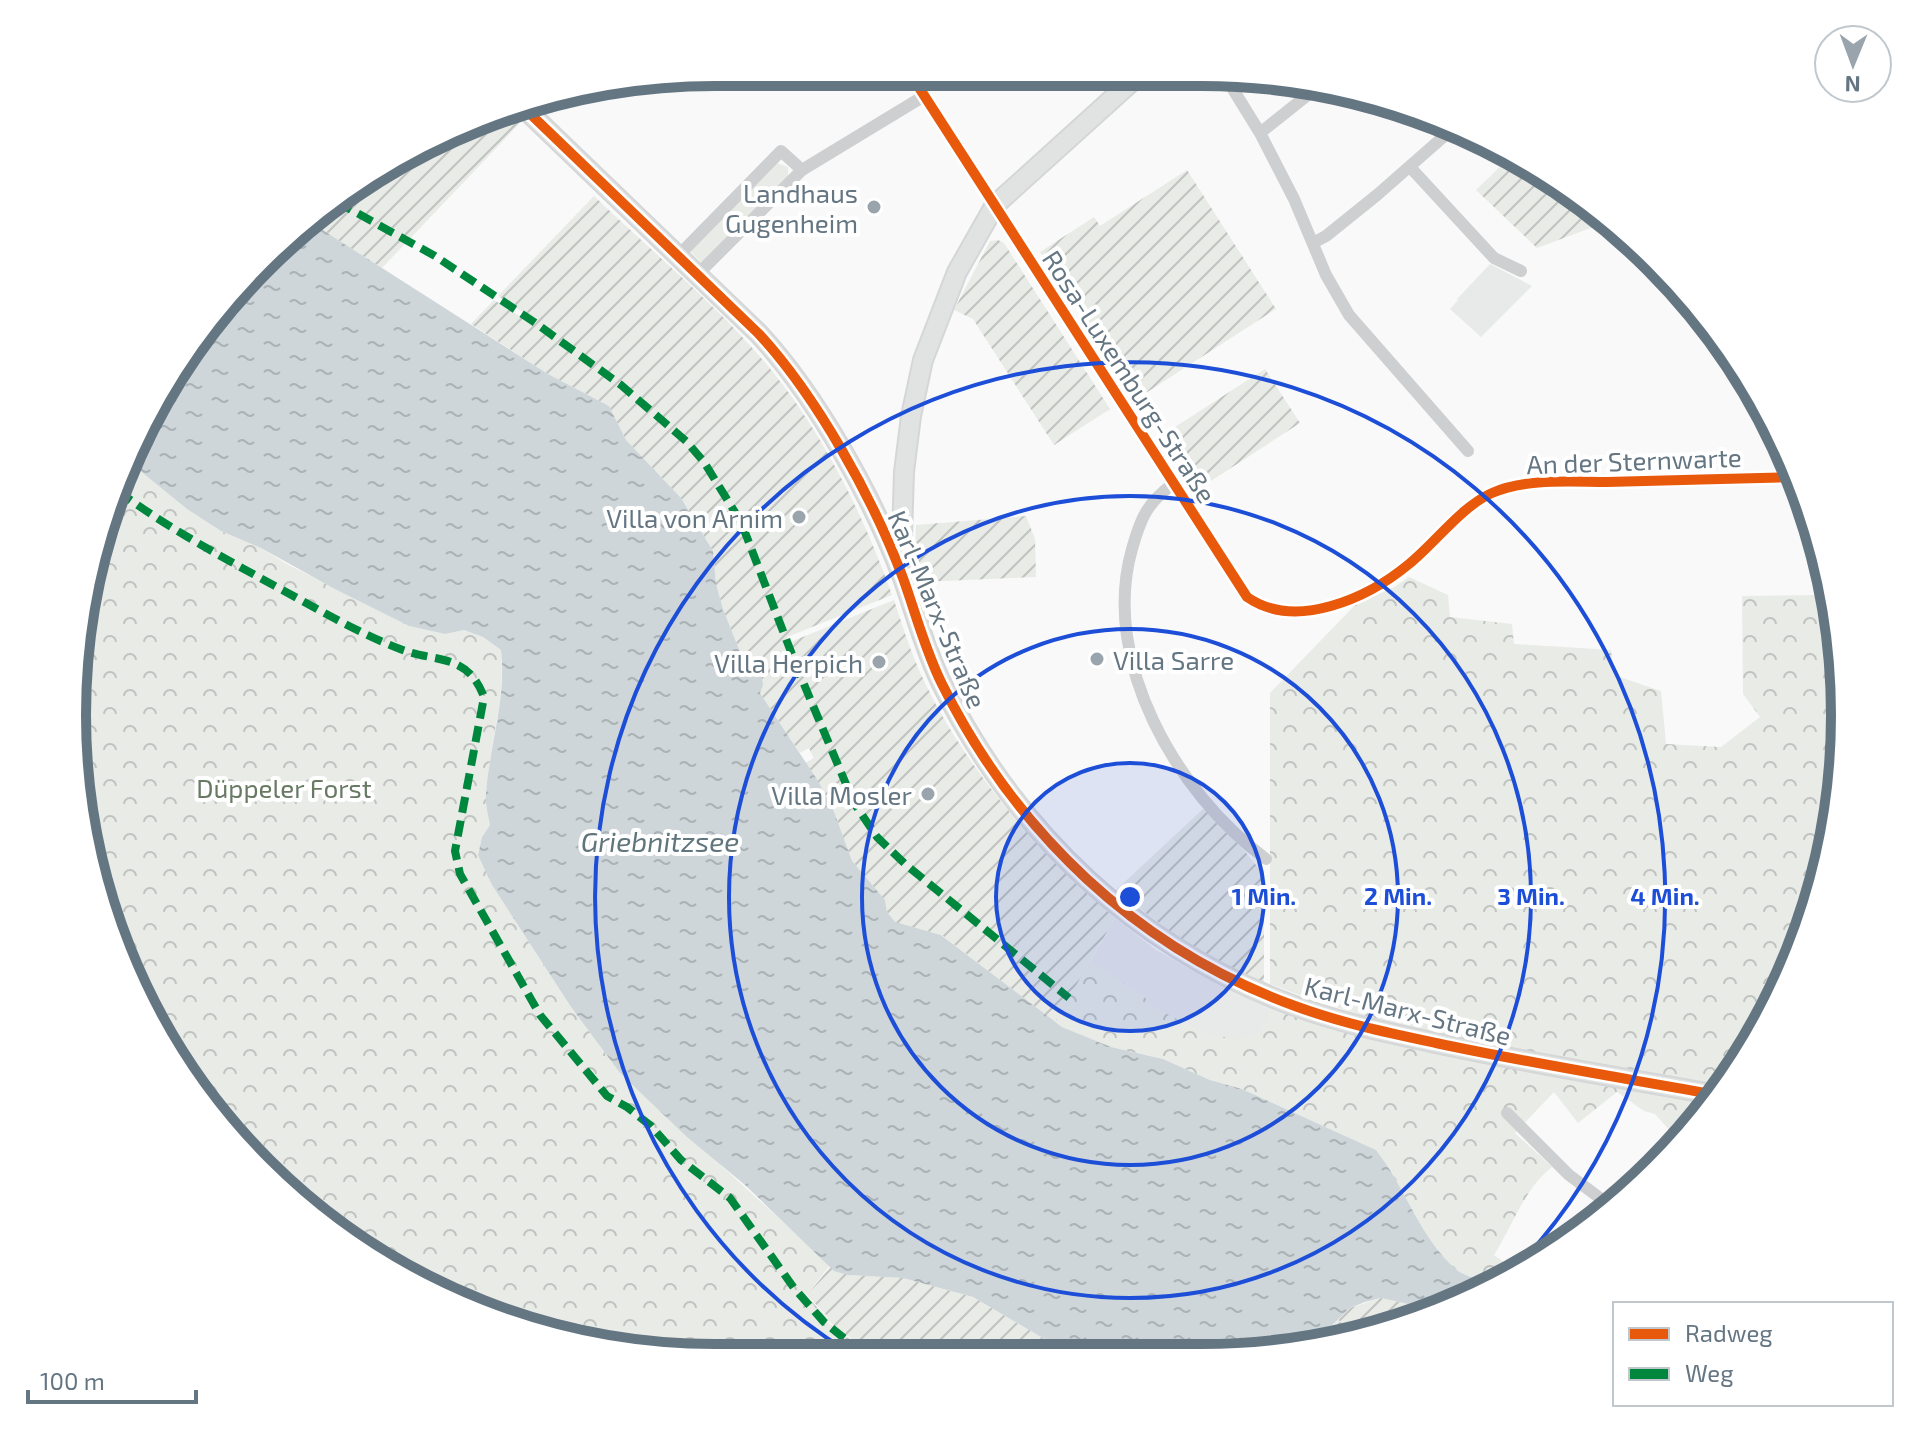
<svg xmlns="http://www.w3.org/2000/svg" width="1917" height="1430" font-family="'Exo 2',sans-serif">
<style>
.built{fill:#e8e9e9}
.grass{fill:#e8ebe6}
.forest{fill:url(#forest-crowns)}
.park{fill:url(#park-dots)}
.garden{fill:url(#garden-furrows)}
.water{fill:url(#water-ripples)}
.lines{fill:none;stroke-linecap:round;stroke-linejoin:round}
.secondary-casing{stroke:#d5d6d7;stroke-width:22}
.street{stroke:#cecfd0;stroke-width:12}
.secondary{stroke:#e1e2e2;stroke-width:18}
.quiet{stroke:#00873e;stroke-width:8;stroke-dasharray:16 8;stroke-linecap:butt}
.cycleway-casing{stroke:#fff;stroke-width:15}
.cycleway{stroke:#e8590c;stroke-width:10}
.ring{fill:none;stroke:#1d4ed8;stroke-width:4}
.poi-dot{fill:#99a4ac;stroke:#fff;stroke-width:3}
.labels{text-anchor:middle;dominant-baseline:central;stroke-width:8;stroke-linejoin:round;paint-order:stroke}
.poi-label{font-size:26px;fill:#657683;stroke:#fff;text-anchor:end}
.street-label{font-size:26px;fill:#657683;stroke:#fff}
.park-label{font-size:26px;fill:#687a64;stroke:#fff}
.water-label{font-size:28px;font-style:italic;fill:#60757c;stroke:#fff}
.rim{fill:none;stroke:#657683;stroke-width:10}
.centre{fill:#1d4ed8;stroke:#fff;stroke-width:4}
.ring-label{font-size:24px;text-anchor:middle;font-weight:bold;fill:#1d4ed8;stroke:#fff;stroke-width:8;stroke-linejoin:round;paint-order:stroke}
</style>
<defs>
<pattern id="forest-crowns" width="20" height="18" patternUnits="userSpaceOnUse" patternTransform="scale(2)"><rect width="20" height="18" fill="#e8ebe6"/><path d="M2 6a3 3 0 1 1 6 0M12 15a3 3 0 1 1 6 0" fill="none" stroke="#c0c3c0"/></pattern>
<pattern id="park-dots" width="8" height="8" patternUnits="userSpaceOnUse" patternTransform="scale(2)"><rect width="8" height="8" fill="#e8ebe6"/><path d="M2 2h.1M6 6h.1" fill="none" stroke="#c0c3c0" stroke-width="1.8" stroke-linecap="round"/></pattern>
<pattern id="garden-furrows" width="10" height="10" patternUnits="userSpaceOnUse" patternTransform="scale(2)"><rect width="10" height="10" fill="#e8ebe6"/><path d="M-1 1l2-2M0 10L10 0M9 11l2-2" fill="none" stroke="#c0c3c0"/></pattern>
<pattern id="water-ripples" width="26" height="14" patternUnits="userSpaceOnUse" patternTransform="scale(2)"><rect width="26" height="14" fill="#ced6d9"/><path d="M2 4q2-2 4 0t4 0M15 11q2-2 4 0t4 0" fill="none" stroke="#abb2b5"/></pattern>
</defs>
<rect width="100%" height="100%" fill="#f9f9f9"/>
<!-- built -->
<path class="built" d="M1490,264L1532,286L1481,337L1450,309L1458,300L1457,299Z
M1115,918L1155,949L1199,974L1294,1015L1270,1067L1082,976Z"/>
<!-- grass -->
<path class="grass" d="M777,163L788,167V178L704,265L690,251Z"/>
<!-- forest -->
<path class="forest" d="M128,461L187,509L221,531L261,548L285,563L409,626L445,634L464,630L483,637L501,650C506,698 489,746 486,794C485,804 488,815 490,825L482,837L478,854L492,885L571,1007L620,1073L830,1265L806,1296L827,1317L826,1321L871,1355L672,1357L548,1336L394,1272L291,1199L205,1106L106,922L73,757L84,589Z
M1409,577L1448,595L1450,617L1512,624L1514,644L1611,650L1614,675L1661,691L1666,744L1721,747L1760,717L1743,694L1742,596L1817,595L1821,627L1834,626L1840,669L1841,748L1830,754L1840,783L1839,801L1811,922L1759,1037L1725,1084L1702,1083C1557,1057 1408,1038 1270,984V693L1358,602L1393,588Z
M809,748L1090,961L1148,1000L1147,1004C1173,1016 1231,1052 1257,1033C1265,1027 1267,1015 1270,1006L1335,1028L1422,1051L1711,1104L1681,1143L1655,1114L1644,1111L1617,1092L1578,1123L1554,1092L1515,1133L1552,1167C1524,1189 1513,1225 1494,1255L1515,1270L1492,1283C1482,1280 1466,1277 1457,1270C1420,1239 1406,1188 1376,1150L1242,1089L1210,1080L1163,1059L1111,1047L1062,1027L942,935L885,900L852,861L806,763L814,758Z"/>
<!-- park -->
<path class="park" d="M1338,1320L1359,1333L1328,1341L1324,1335Z"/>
<!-- garden -->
<path class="garden" d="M507,111L520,123L382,268L310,222L393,158Z
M1509,158L1559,180L1604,223L1537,248L1476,190Z
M1187,170L1276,309L1135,400L1087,326V321L1080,315L1040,252L1094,217L1100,226Z
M594,196C653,253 720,307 772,371C825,437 864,516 892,595L787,637L788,643L894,600C902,624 909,647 919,670C961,764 1037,852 1115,918L1055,1022L942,935L895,923L887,912L885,900L852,861L834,812L806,763L814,758L809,748L800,753L760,693L761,672L742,657L723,609L716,584L713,551L681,498L626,440L609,406L548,374L471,324L494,300L532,324L536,321L498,296Z
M998,240L1004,243L1110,409L1054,445L973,319L954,310L990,241Z
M1265,369L1300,423L1194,492L1158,438Z
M1026,516L1035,539L1036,577L920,582L915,553L916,525Z
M1204,808L1243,849L1264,875V983L1189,946L1116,890Z
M831,1266L848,1275L903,1278L973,1297L1058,1347H1118L1162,1353L873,1355L827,1320L828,1317L807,1295Z
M1381,1298L1442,1311L1359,1333L1338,1320L1350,1308Z
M1272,1343L1309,1346L1286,1352L1171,1353C1203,1344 1239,1351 1272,1343Z"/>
<!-- water -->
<path class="water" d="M310,222L548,374L609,406L626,440L681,498L713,551L716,584L723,609L742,657L761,672L763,685L760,693L818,781L834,812L852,861L885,900L887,912L895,922L941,935L1062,1027L1111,1047L1163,1059L1210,1080L1242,1089L1376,1150C1406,1188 1420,1239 1457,1270C1466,1277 1482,1280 1492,1283L1454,1305L1443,1302L1422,1307L1381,1298L1365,1302L1350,1308L1320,1337L1319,1344L1309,1346L1272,1343L1169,1353L1118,1347H1058L973,1297L903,1278L848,1275L834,1271L745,1185L687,1137L620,1073L571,1007L492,885L478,855L482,837L490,825C488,815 485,804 486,794C489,747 507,697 501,650L483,637L464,630L445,634L409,626L333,588L261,548L221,531L187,509L128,461L139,430L260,261Z"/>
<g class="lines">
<!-- secondary casing -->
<g class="secondary-casing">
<path id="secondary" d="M521,105L759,334C817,397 873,498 903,578C916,614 925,650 942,684C1016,833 1138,949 1295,1006C1341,1023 1389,1033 1436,1043C1529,1063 1623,1078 1717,1095
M901,567L904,472L911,416L923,360L957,272L995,205L1141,73"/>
</g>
<!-- street -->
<path class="street" d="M909,72L1247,597C1296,631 1368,598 1409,564C1435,543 1462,506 1492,493C1526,478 1571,482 1607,482C1670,480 1733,479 1796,477
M1223,73L1260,133L1294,199L1326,275L1349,315L1468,451
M1260,133L1319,86
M1410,167L1494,258L1521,271
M1313,243L1326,236L1377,195L1450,131
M677,257L781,151L802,170
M697,275L802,170L924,96
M1174,483C1147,503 1141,517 1132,549C1100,661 1177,794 1266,859
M1507,1113L1569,1175L1612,1207"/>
<!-- secondary -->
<use href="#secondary" class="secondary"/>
<!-- quiet -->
<path class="quiet" d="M337,202L435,256L534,322L621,385L686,441L704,462L741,522L798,670L854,803L877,837L905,864L1069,998
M118,491C168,528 220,556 275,586C316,608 356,632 400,649C435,663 467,652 484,697L455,851L460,874L540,1015L607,1096L627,1107L651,1126L681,1160L730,1198L794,1288L824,1322L865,1355"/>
<!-- cycleway casing -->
<g class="cycleway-casing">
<path id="cycleway" d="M909,72L1247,597C1296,631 1368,598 1409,564C1435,543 1462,506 1492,493C1526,478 1571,482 1607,482C1670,480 1733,479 1796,477
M521,105L759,334C817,397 873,498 903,578C916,614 925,650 942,684C1016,833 1138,949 1295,1006C1341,1023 1389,1033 1436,1043C1529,1063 1623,1078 1717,1095"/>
</g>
<!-- cycleway -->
<use href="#cycleway" class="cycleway"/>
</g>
<!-- distance rings -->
<circle cx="1130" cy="897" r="134" fill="#1d4ed8" fill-opacity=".12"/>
<g class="ring">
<circle cx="1130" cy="897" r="134"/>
<circle cx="1130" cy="897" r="268"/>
<circle cx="1130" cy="897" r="401"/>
<path d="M850 1353A535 535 0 1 1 1512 1272"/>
</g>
<!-- markers -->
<g class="poi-dot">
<circle cx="874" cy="207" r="8"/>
<circle cx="799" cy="517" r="8"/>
<circle cx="1097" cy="659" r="8"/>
<circle cx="879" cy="662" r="8"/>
<circle cx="928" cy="794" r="8"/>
</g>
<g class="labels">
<!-- poi labels -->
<g class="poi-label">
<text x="858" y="192">Landhaus<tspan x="858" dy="30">Gugenheim</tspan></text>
<text x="783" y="517">Villa von Arnim</text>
<text x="1113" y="659" text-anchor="start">Villa Sarre</text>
<text x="863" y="662">Villa Herpich</text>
<text x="912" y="794">Villa Mosler</text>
</g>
<!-- street labels -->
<g class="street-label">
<text transform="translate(1130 376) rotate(57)">Rosa-Luxemburg-Straße</text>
<text transform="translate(1634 460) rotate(-2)">An der Sternwarte</text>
<text transform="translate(938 609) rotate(67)">Karl-Marx-Straße</text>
<text transform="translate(1408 1010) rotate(14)">Karl-Marx-Straße</text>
</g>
<!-- park labels -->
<g class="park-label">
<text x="284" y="787">Düppeler Forst</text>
</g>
<!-- water labels -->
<g class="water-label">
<text x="660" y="841">Griebnitzsee</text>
</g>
</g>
<!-- crop -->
<path d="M0 0H1917V1430H0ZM715 86H1202A629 629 0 0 1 1831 715V715A629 629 0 0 1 1202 1344H715A629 629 0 0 1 86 715V715A629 629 0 0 1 715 86Z" fill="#fff" fill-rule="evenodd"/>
<path class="rim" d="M715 86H1202A629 629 0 0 1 1831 715V715A629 629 0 0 1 1202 1344H715A629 629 0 0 1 86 715V715A629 629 0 0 1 715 86Z"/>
<circle cx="1130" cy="897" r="12" class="centre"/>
<g class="ring-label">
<text x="1264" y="905">1 Min.</text>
<text x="1398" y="905">2 Min.</text>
<text x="1531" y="905">3 Min.</text>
<text x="1665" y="905">4 Min.</text>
</g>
<!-- legend -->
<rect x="1613" y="1302" width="280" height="104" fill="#ffffff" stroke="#c1c8cd" stroke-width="2"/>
<rect x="1629" y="1328" width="40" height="12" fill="#e8590c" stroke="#c1c8cd" stroke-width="2"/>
<text x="1685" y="1342" font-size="24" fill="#657683">Radweg</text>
<rect x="1629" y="1368" width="40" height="12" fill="#00873e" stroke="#c1c8cd" stroke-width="2"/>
<text x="1685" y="1382" font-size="24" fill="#657683">Weg</text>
<!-- north arrow -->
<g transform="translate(1853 64) rotate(181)"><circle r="38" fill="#ffffff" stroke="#c1c8cd" stroke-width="2"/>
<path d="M0-6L14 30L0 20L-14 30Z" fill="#99a4ac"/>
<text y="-12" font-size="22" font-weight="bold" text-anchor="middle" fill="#657683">N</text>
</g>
<!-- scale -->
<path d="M28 1390v12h168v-12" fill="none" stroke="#657683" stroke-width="4"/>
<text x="40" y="1390" font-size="24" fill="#657683" stroke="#ffffff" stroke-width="6" paint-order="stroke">100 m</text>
</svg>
